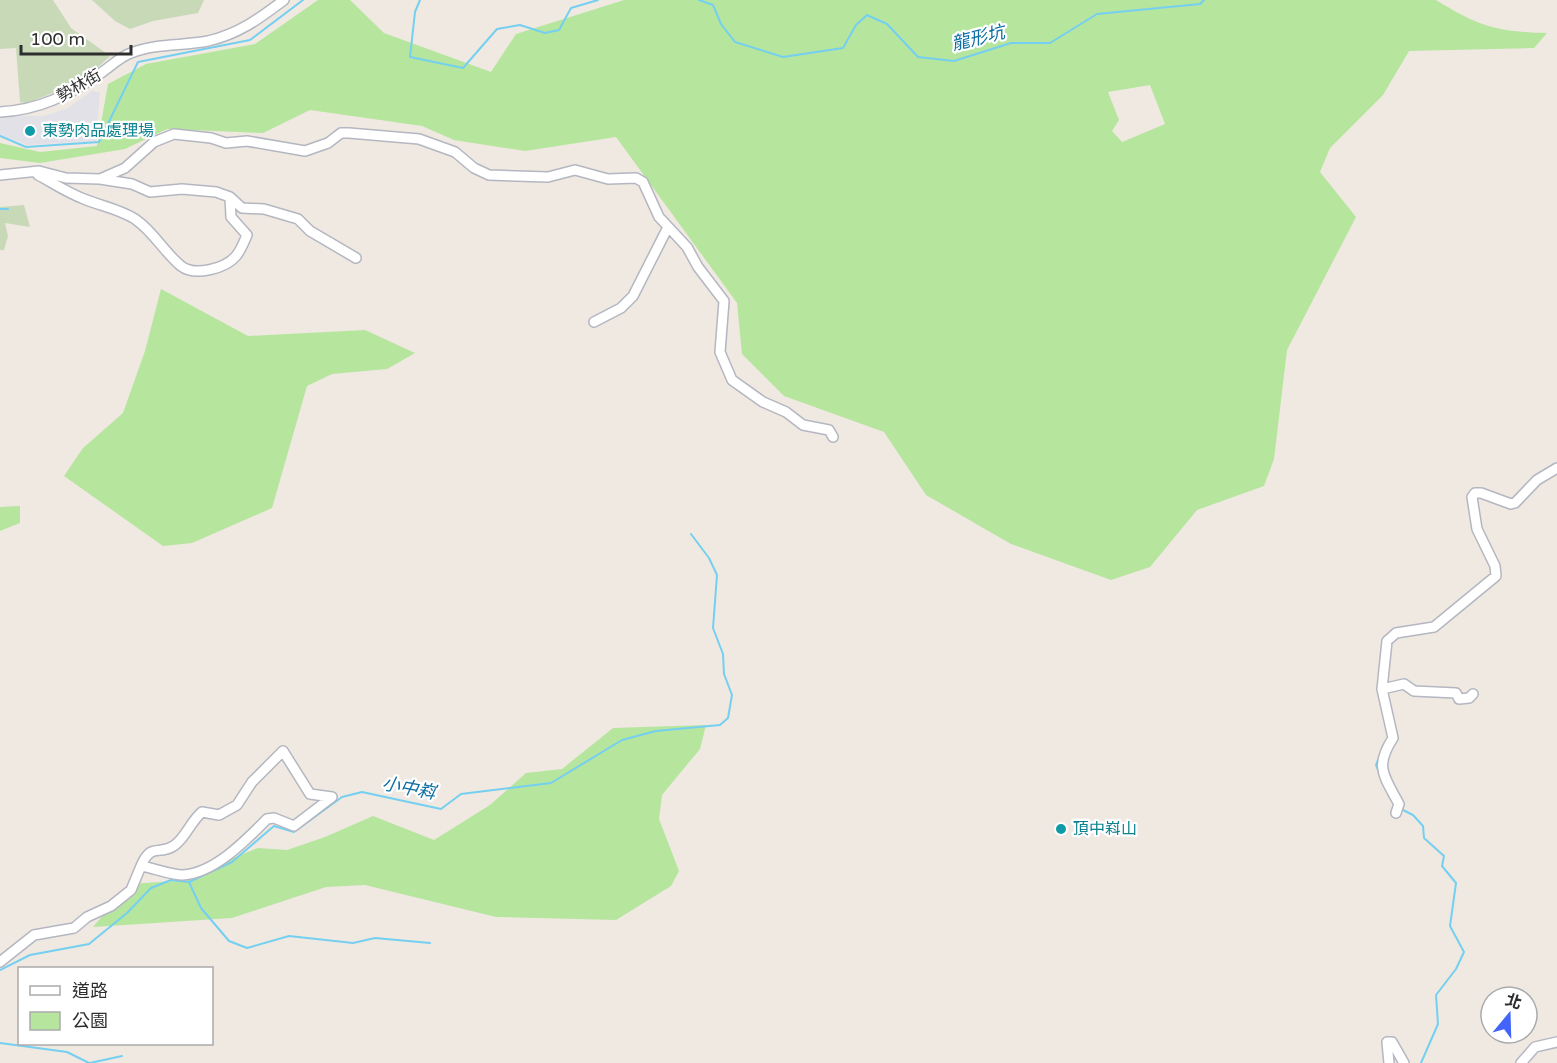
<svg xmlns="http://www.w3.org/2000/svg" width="1557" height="1063" font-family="'Varela Round','Noto Sans TC',sans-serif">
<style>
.industrial{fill:#e3e1e8}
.green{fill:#b6e59e;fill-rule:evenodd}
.cemetery{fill:#c8d9b8}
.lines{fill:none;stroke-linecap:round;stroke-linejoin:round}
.stream{stroke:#75cff0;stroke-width:2}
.minor-casing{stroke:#b4b7c1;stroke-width:12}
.minor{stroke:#fff;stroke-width:9}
.culture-dot{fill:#0f9aa8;stroke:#fff;stroke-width:2}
.labels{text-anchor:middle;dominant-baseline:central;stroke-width:4.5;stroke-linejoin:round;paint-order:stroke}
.street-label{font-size:16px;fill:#2e2e2e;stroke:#fff}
.culture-label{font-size:16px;fill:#0d838f;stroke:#fff;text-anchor:start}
.water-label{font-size:18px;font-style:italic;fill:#0d6fa3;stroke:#fff}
</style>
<rect width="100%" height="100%" fill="#efe9e1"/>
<!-- industrial -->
<path class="industrial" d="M92,91L100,92L96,141L27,145L0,135V116H44L68,108Z"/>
<!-- green -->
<path class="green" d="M318,0H350L384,33L491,72L516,34L624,0H1436C1478,26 1497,32 1547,33L1534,48L1409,51L1383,95L1330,148L1320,172L1356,217L1287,350L1274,459L1264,486L1197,510L1150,567L1111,580L1011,544L926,495L884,432L784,396L742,354L737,303L616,137L525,151L454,140L422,126L310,110L263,133L167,129L125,149L40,163L0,158V143L40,152L97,146L108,84L146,64L255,44ZM1150,85L1165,124L1122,142L1112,131L1119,120L1108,92Z
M161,289L248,336L365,330L415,353L387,369L332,374L307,386L272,508L192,543L163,546L64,476L83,448L123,413L145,351Z
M20,506V523L0,531V507Z
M706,725L700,749L662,795L659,819L679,871L671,886L616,920L496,917L365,885L326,887L232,918L93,927L129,884L176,881L258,848L287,850L325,837L373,816L434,840L490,805L526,773L562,769L613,728Z"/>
<!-- cemetery -->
<path class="cemetery" d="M0,0H53L71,28L110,56L83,81L27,103L20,102L16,48L0,49Z
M92,0H204L198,13L153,21L130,29L115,21Z
M24,205L30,227L5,223L8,236L4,250H0V207Z"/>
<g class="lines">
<!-- stream -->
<path class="stream" d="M420,0L415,12L410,57L463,68L497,29L520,25L545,33L559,30L571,8L598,0
M699,0L713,5L721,24L735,42L783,57L843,48L856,25L867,15L887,24L918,57L954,61L1011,43H1050L1097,14L1200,4L1204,0
M0,136L26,147L99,142L138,62L250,40L303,0
M0,209H8
M1380,775L1376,765L1383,747
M1388,794L1396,807
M1401,809L1413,815L1423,826L1424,838L1444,856L1442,866L1456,883L1450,926L1464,952L1456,969L1436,995L1438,1024L1421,1063
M189,882L201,908L229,941L247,948L289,936L353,943L375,938L430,943
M0,970L30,955L89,944L127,913L151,888L171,880L189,882L232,862L274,826L294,832L342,797L362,792L441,809L461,794L551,783L622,740L656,731L720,725L728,718L732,695L724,674L723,654L713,628L717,575L709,558L691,534
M0,1043L67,1052L89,1063
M90,1063L122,1056"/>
<!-- minor casing -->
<g class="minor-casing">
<path id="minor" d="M0,112C39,110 69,95 101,73C110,67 121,56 131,53C156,43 183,46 208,41C239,34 260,18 284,0
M0,175L39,171L66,178L100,179L132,184L150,192L182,189L216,192L230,197L242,208L264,209L298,219L310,231L356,258
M38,175C53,183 68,193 84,199C101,206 119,209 135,219C154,232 164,252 181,266C195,277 226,268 236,256C241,250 244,242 247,235L231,217L230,197
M100,179L125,168L154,142L174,134L211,138L226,143L247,141L305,151L328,143L341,133H349L419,139L455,152L474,168L489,175L548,177L575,170L608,179L636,178L643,182L659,217L687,247L698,267L724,301L720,352L732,380L763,402L786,412L803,425L829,430L833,437
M594,322L621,308L633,296L667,229
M1382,689L1404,684L1414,691L1456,693L1459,699L1469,698L1473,694
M1396,813L1399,804C1384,776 1374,767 1393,738L1382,689L1387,641L1396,633L1434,627L1496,576L1495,566L1477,529L1472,497L1475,493H1481L1511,504L1515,503L1537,480L1557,468
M141,866C152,841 158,857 175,845C186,837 191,821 202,812L219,815L237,805L252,782L283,751L310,794L332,797
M0,962L34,935L74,928L87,917L111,906L131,890L141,866C154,868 170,875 183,875C215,873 246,840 267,819L274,818L294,826L332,797
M1389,1063L1387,1042H1392L1404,1063
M1521,1063L1535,1047L1557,1042"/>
</g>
<!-- minor -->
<use href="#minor" class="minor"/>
</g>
<!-- markers -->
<g class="culture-dot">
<circle cx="30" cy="131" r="6"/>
<circle cx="1061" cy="829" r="6"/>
</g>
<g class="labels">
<!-- street labels -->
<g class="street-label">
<text transform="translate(79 86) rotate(-30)">勢林街</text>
</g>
<!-- culture labels -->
<g class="culture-label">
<text x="42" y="131">東勢肉品處理場</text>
<text x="1073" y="829">頂中嵙山</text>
</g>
<!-- water labels -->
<g class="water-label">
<text transform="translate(978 38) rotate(-14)">龍形坑</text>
<text transform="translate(409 788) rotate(11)">小中嵙</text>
</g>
</g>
<!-- legend -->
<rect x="18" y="967" width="195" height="78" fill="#ffffff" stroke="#ababab" stroke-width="1.5"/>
<rect x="30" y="986" width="30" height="9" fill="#ffffff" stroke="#ababab" stroke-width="1.5"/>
<text x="72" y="997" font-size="18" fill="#2e2e2e">道路</text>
<rect x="30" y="1012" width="30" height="18" fill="#b6e59e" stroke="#ababab" stroke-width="1.5"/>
<text x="72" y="1027" font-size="18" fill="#2e2e2e">公園</text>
<!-- north arrow -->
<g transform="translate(1509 1015) rotate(19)"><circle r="28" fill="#ffffff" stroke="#ababab" stroke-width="1.5"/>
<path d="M0-4.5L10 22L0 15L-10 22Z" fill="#4264fb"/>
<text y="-9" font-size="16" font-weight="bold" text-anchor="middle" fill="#2e2e2e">北</text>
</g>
<!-- scale -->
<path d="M21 45v9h110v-9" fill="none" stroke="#2e2e2e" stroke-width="3"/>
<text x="30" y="45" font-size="18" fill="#2e2e2e" stroke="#ffffff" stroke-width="4.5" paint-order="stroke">100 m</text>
</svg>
